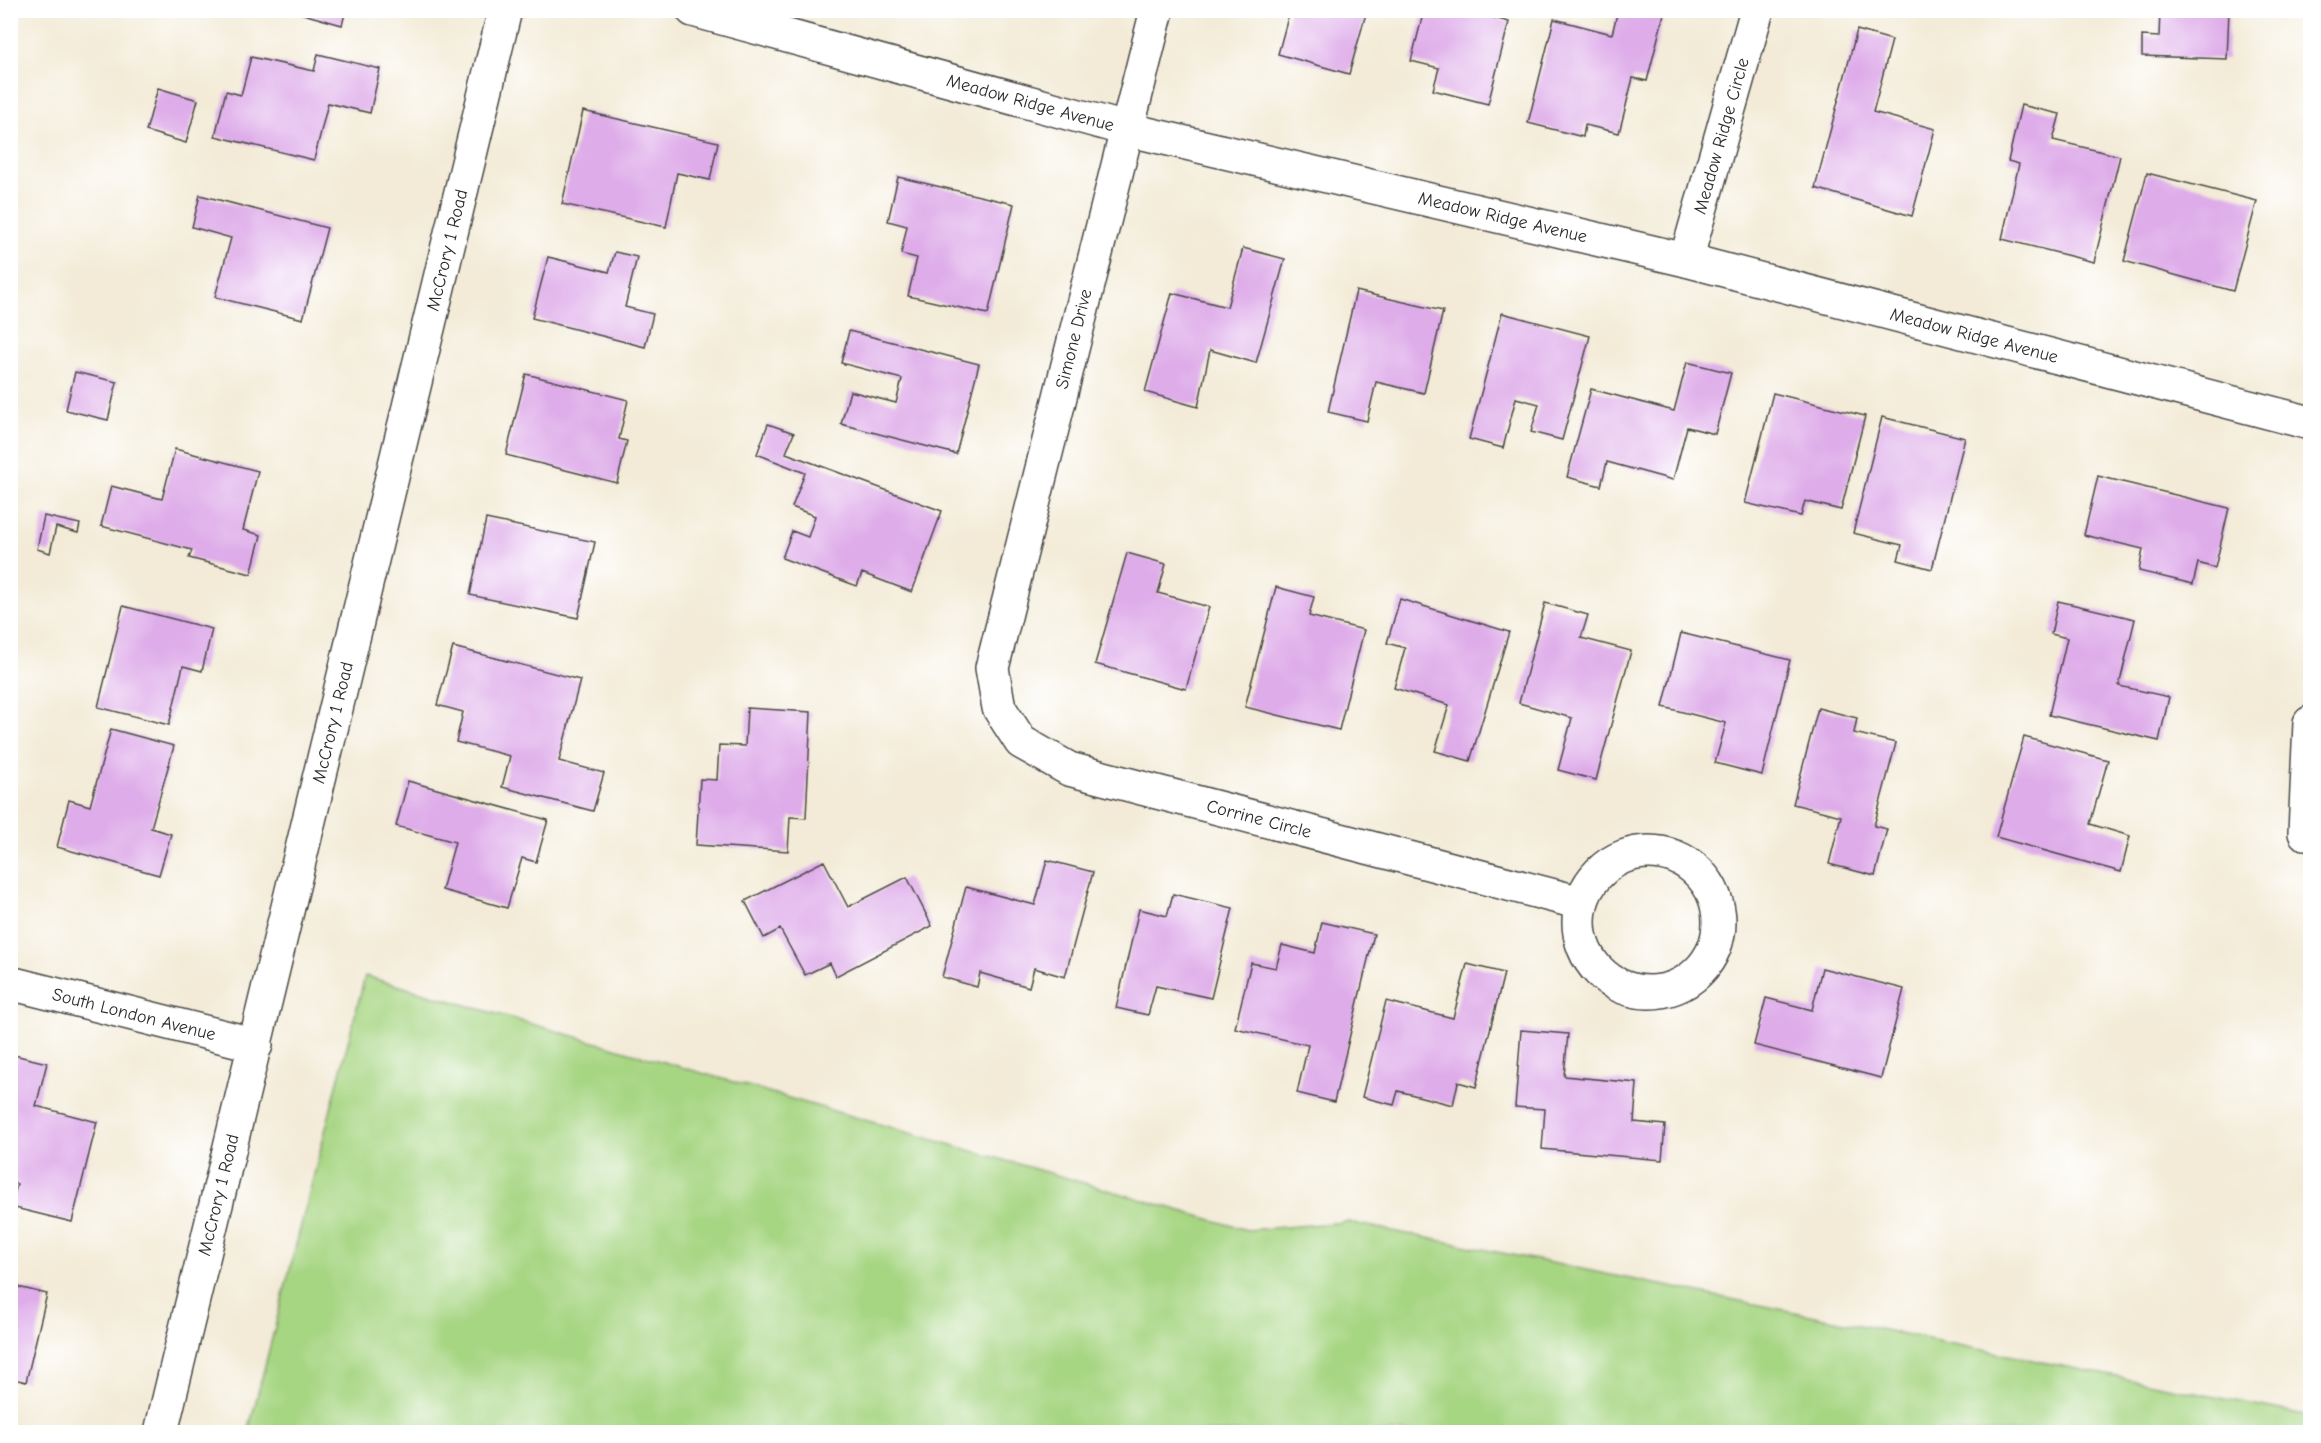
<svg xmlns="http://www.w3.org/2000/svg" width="2321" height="1443" font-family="'Comic Neue',sans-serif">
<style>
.green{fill:#a7d683;stroke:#698057;stroke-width:1.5}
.building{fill:#deace9}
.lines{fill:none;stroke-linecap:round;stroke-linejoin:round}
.street-casing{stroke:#494845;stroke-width:36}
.street{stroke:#fff;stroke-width:33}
.labels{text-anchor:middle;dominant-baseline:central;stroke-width:6;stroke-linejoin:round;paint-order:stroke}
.street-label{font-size:18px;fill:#2b2b2b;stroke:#fff}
</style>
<rect width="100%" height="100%" fill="#fff"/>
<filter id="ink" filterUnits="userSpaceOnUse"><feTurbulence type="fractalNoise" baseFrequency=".0167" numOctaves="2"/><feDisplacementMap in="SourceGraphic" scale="12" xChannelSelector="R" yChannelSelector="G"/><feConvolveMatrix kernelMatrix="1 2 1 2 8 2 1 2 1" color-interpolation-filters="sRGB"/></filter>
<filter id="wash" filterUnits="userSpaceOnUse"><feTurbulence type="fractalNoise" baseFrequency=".008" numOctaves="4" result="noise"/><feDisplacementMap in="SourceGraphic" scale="24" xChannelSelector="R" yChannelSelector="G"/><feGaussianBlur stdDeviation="1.35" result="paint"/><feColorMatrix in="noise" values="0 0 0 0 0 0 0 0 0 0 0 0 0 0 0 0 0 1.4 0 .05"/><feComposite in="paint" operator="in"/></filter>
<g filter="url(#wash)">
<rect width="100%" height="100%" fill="#f3ebd7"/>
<!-- green -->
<path class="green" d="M365,976L1247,1230L1348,1222L2310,1416V1432H248Z"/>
<g id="blocks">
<!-- building -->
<path class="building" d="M289,10H346L342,25Z
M1290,10H1367L1349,74L1278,54Z
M1424,10H1465L1509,22L1488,104L1433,90L1439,68L1411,61Z
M1618,10H1653L1664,14L1647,81L1633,78L1619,133L1585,125L1583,137L1528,123L1554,19L1612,34Z
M2160,10H2229L2227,59L2142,56V36L2159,37Z
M1857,30L1892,40L1873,112L1935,129L1912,216L1815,188Z
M318,54L380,69L370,113L328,103L314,160L215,136L226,91L241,95L251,57L314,71Z
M158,88L198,100L186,143L146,131Z
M2021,105L2060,114L2053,140L2120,156L2094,262L2002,239L2019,164L2008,161Z
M583,111L718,142L710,180L677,173L666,227L562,204Z
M2147,173L2257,201L2233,291L2124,261Z
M898,177L1014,204L988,314L908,296L917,258L901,254L907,226L888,221Z
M200,195L327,228L303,319L215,297L231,238L192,227Z
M1243,248L1285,259L1256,363L1210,350L1198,407L1145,392L1172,293L1227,307Z
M615,252L637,257L625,307L653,314L645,347L532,318L548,257L609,272Z
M1356,291L1443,311L1424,393L1376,382L1367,421L1328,412Z
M1502,313L1590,336L1562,440L1531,432L1539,404L1516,398L1503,448L1469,439Z
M849,331L979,364L956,454L841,424L850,391L896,403L902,379L841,363Z
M1687,362L1731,373L1715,434L1687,427L1673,480L1607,462L1601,486L1567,477L1591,389L1674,411Z
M75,372L117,382L108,420L66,410Z
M526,374L628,400L619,439L627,441L617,483L506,455Z
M1773,393L1865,416L1841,510L1805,501L1801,516L1745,503Z
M1882,417L1965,438L1932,569L1898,560L1902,545L1853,533Z
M768,424L794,433L786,453L942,511L912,592L862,573L857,586L782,558L792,531L808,537L815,516L792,507L805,473L757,454Z
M175,449L258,471L243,530L261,535L251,574L189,558L192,550L101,526L111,486L162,499Z
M2098,476L2229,508L2215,568L2198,563L2193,584L2139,571L2143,549L2084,535Z
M44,516L80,524L78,533L56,527L50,553L37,549Z
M486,519L595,542L578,618L470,595Z
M1127,553L1166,564L1158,593L1209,607L1186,689L1095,664Z
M1276,587L1314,597L1309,616L1364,630L1339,730L1245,707Z
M1400,599L1509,632L1470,761L1435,751L1449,705L1394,688L1405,648L1387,643Z
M2058,601L2135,619L2119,686L2169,697L2159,741L2049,715L2067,638L2051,634Z
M1545,603L1588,615L1581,638L1631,651L1596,780L1558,770L1572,718L1519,703Z
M123,606L212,629L202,671L183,666L169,725L98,707Z
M1681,633L1790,660L1762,775L1715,763L1726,723L1663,707Z
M453,647L580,680L559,761L604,773L593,811L502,787L510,756L456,742L463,712L437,705Z
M747,708L811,712L806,818L790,817L788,851L696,845L700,779L717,780L719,745L745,746Z
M1818,708L1857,718L1854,733L1896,743L1874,826L1887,829L1875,876L1829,864L1841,816L1793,804Z
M111,729L174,746L151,828L171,834L159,875L57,847L69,800L90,806Z
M2024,737L2108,760L2090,824L2130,836L2121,872L1996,837Z
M408,781L548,820L536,862L522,858L507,908L442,890L455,842L396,826Z
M1047,860L1093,872L1065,977L1034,968L1029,987L980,973L977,987L942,977L966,887L1035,905Z
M824,861L848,907L907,877L932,926L836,976L830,963L805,975L780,929L764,938L745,901Z
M1173,894L1233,908L1211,998L1156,986L1148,1015L1116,1008L1139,909L1167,916Z
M1322,922L1374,934L1334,1102L1297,1093L1308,1045L1235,1028L1251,963L1276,968L1282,945L1315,953Z
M1467,964L1504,973L1476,1087L1458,1082L1453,1105L1398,1091L1394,1105L1362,1097L1386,1001L1453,1018Z
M1822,968L1904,989L1881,1078L1754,1045L1766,998L1812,1010Z
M1521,1030L1568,1034L1564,1076L1637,1083L1634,1122L1665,1125L1662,1160L1542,1149L1545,1109L1515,1107Z
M10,1054L47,1063L36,1106L97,1122L72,1222L11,1207L17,1184L10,1182Z
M10,1285L47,1294L26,1382L10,1378Z"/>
</g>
</g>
<g filter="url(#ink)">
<use href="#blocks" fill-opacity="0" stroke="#494845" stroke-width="1.5"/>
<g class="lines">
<!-- street casing -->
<g class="street-casing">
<g id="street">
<path id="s1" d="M693,10L1126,129L1686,260L2310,423"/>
<path id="s2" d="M1157,10L992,668L999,708L1021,742L1069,769L1581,903"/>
<path id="s3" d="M1686,260L1757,10"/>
<path d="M2305,833L2310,723"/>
<circle cx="1649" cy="922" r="70"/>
<path id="s4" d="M10,983L256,1045"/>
<path id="s5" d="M161,1432L505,10"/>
</g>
</g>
<!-- street -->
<use href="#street" class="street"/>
</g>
</g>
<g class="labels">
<!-- street labels -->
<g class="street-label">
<text stroke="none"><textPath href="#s1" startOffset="350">Meadow Ridge Avenue</textPath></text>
<text stroke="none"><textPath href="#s3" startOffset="129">Meadow Ridge Circle</textPath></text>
<text stroke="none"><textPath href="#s1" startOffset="836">Meadow Ridge Avenue</textPath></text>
<text stroke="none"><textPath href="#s5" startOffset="1216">McCrory 1 Road</textPath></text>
<text stroke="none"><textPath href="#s1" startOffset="1322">Meadow Ridge Avenue</textPath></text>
<text transform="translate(1074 339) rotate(-76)">Simone Drive</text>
<text stroke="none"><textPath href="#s5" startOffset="730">McCrory 1 Road</textPath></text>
<text stroke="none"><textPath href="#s2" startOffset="1011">Corrine Circle</textPath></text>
<text stroke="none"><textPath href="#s4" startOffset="128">South London Avenue</textPath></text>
<text stroke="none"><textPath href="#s5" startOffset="244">McCrory 1 Road</textPath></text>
</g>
</g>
<!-- margin -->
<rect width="2321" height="1443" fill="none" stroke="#fff" stroke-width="36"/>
</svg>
